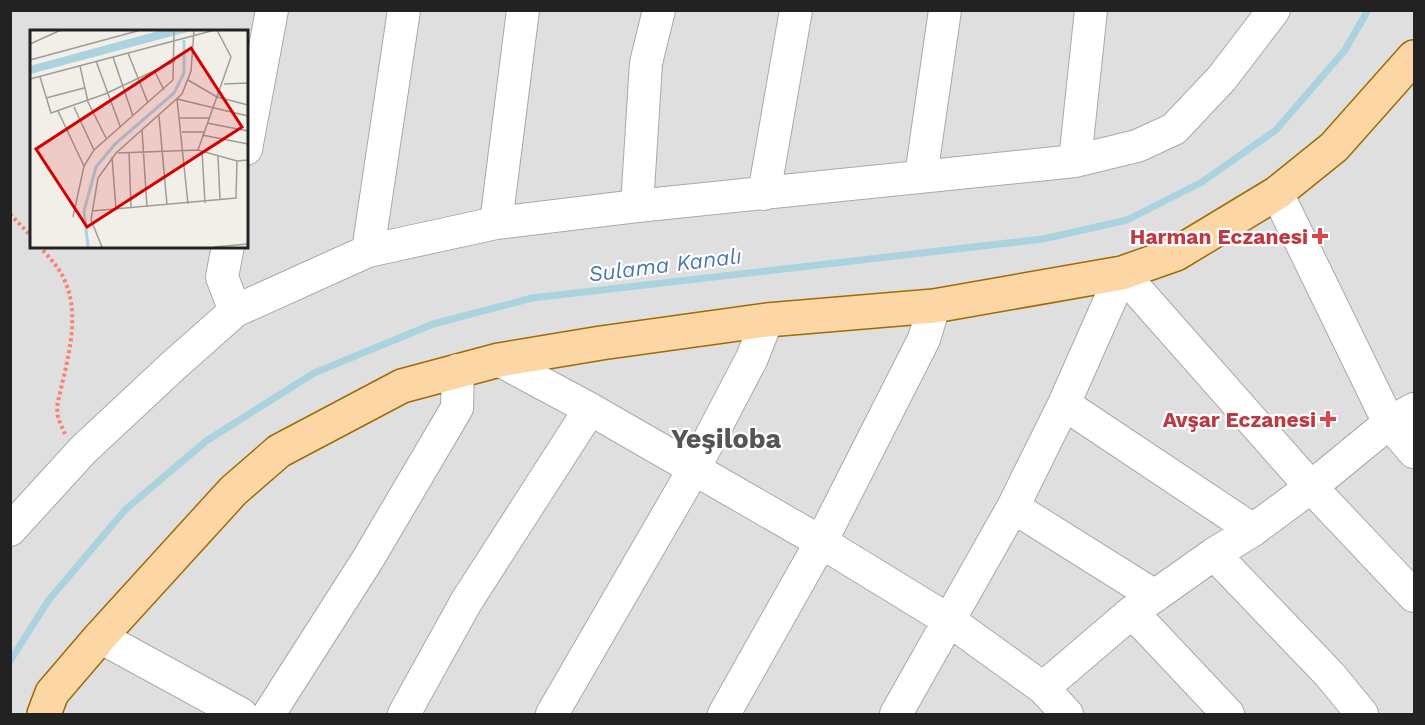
<svg xmlns="http://www.w3.org/2000/svg" width="1425" height="725" font-family="'Work Sans',sans-serif">
<style>
.residential{fill:#e0dfdf;fill-rule:evenodd}
.lines{fill:none;stroke-linecap:round;stroke-linejoin:round}
.stream{stroke:#aad3df;stroke-width:7}
.minor-casing{stroke:#a9a9a9;stroke-width:34}
.major-casing{stroke:#a06b00;stroke-width:36}
.path{stroke:#fa8072;stroke-width:4;stroke-dasharray:3 3;stroke-linecap:butt}
.minor{stroke:#fff;stroke-width:32}
.major{stroke:#fcd6a4;stroke-width:33}
.health-dot{fill:#e0444e;stroke:#fff;stroke-width:2}
.labels{text-anchor:middle;dominant-baseline:central;stroke-width:4.5;stroke-linejoin:round;paint-order:stroke}
.health-label{font-size:21px;font-weight:bold;fill:#be3a42;stroke:#fff;text-anchor:end}
.water-label{font-size:22px;font-style:italic;fill:#4a7aab;stroke:#fff}
.district-label{font-size:27px;font-weight:bold;fill:#555;stroke:#fff}
.inset-river{fill:none;stroke:#aad3df;stroke-width:3}
.inset-road{fill:none;stroke:#9f9d99;stroke-width:1.5}
.view{fill:#d40000;fill-opacity:0.15;stroke:#d40000;stroke-width:3}
.inset-edge{fill:none;stroke:#222;stroke-width:3}
</style>
<rect width="100%" height="100%" fill="#f2efe9"/>
<!-- residential -->
<path class="residential" d="M11,11H1414V714H11ZM32,32H246V246H32Z"/>
<g class="lines">
<!-- stream -->
<path class="stream" d="M10,661L48,601L125,510L206,441L314,373L433,324L532,298L1043,239L1127,220L1202,182L1276,130L1345,50L1368,10"/>
<!-- minor casing -->
<g class="minor-casing">
<path id="minor" d="M246,149L272,10
M1075,161L1091,10
M921,176L945,10
M1277,193L1389,423L1414,452
M764,194L796,10
M637,206L646,63L659,10
M496,223L523,10
M228,246L222,277L235,311
M368,251L404,10
M499,360L590,409L821,542L950,621L1043,688L1067,714
M1064,404L1253,530
M1013,507L1155,596
M10,530L83,450L173,366L235,311L368,251L496,223L637,206L1075,161L1137,146L1174,129L1222,78L1274,10
M1214,554L1330,675L1362,714
M1132,612L1228,714
M100,637L241,714
M1043,688L1132,612L1214,554L1253,530L1311,487L1389,423L1414,409
M269,714L368,559L457,408L458,370
M404,714L466,602L590,409
M552,714L694,469L752,358L767,320
M724,714L821,542L924,339L934,306
M896,714L1013,507L1064,404L1122,273L1311,487L1414,596"/>
</g>
<!-- major casing -->
<g class="major-casing">
<path id="major" d="M44,714L52,693L100,637L233,491L279,451L402,386L499,360L601,343L767,320L934,306L1122,273L1176,254L1277,193L1334,147L1414,57"/>
</g>
<!-- path -->
<path class="path" d="M10,214L32,237
M39,246C47,255 56,264 62,275C84,316 65,365 57,407L58,418L65,434"/>
<!-- minor -->
<use href="#minor" class="minor"/>
<!-- major -->
<use href="#major" class="major"/>
</g>
<!-- markers -->
<g class="health-dot">
<path d="M1317 227h6v6h6v6h-6v6h-6v-6h-6v-6h6z"/>
<path d="M1325 410h6v6h6v6h-6v6h-6v-6h-6v-6h6z"/>
</g>
<g class="labels">
<!-- health labels -->
<g class="health-label">
<text x="1308" y="236">Harman Eczanesi</text>
<text x="1316" y="419">Avşar Eczanesi</text>
</g>
<!-- water labels -->
<g class="water-label">
<text transform="translate(665 265) rotate(-7)">Sulama Kanalı</text>
</g>
<!-- district labels -->
<g class="district-label">
<text x="726" y="439">Yeşiloba</text>
</g>
</g>
<!-- overview -->
<g transform="translate(30 30)">
<rect width="218" height="218" fill="#f2efe9"/>
<path d="M132,0H165L0,44V36Z" fill="#aad3df"/>
<path class="inset-river" d="M58,217L54,181L66,137L85,114L144,63L154,43V10"/>
<path class="inset-road" d="M187,0L201,27M0,14L31,0M98,23L118,73M83,27L103,86M0,30L111,0M66,31L90,96M50,36L58,72L76,108M124,40L134,60M10,47L21,83L75,64L145,31M0,49L185,0M158,50L187,67L218,75M194,54L218,53M16,68L54,58M44,77L64,120M28,81L54,136M129,86L137,175M150,88H179M177,93L218,101M112,100L117,177M152,102H174M172,105L218,114M168,120L201,27M172,121L175,173M99,122L101,178M88,123L168,120L207,131L218,130M188,126L190,170M82,127L86,179M158,174L147,69L218,86M62,181L206,168L207,131M43,187L54,136L64,120L143,50L144,0M72,217L61,190L68,148L86,123L152,64L161,41L164,0M184,217L218,214"/>
<path class="view" d="M161,18L212,97L57,197L6,119Z"/>
<rect width="218" height="218" class="inset-edge"/>
</g>
<!-- border -->
<rect width="1425" height="725" fill="none" stroke="#222222" stroke-width="24"/>
</svg>
